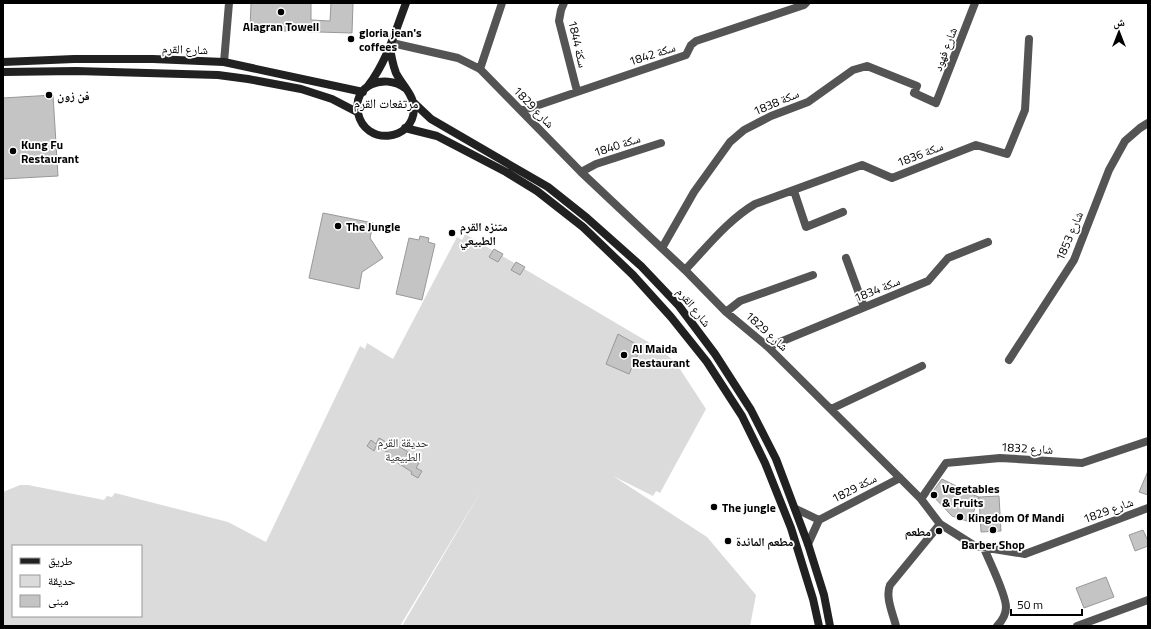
<svg xmlns="http://www.w3.org/2000/svg" width="1151" height="629" font-family="'Titillium Web','Noto Naskh Arabic',sans-serif">
<style>
.green{fill:#dbdbdb;fill-rule:evenodd}
.building{fill:#c4c4c4;stroke:#989898}
.lines{fill:none;stroke-linecap:round;stroke-linejoin:round}
.street{stroke:#545454;stroke-width:8}
.secondary{stroke:#212121;stroke-width:8}
.poi-dot{fill:#000;stroke:#fff;stroke-width:1.5}
.labels{text-anchor:middle;dominant-baseline:central;stroke-width:3.5;stroke-linejoin:round;paint-order:stroke}
.poi-label{font-size:12px;font-weight:bold;fill:#000;stroke:#fff;text-anchor:start}
.street-label{font-size:12px;fill:#000;stroke:#fff}
.park-label{font-size:12px;fill:#323232;stroke:#fff}
.neighbourhood-label{font-size:13px;fill:#000;stroke:#fff}
</style>
<rect width="100%" height="100%" fill="#fff"/>
<!-- green -->
<path class="green" d="M465,234L660,349L676,363L706,409L660,493L656,491L653,496L613,476L707,537L756,595L750,626H402L483,488L400,626H3V492L20,485H28L104,500L107,496L112,497L115,493L228,522L266,542L360,346L365,349L367,343L393,359L457,237L462,240ZM13,546H141V616H13Z"/>
<!-- building -->
<path class="building" d="M251,3H311V20L330,21L331,3H353L352,33L250,30Z
M53,95L58,176L3,179V98Z
M323,213L373,223L370,238L383,258L362,272L359,289L309,278Z
M420,236L429,238L428,242L435,244L422,300L396,294L409,238L419,240Z
M494,249L503,254L498,262L489,257Z
M516,262L525,267L520,275L511,270Z
M618,334L641,347L629,374L606,364Z
M379,438L393,446L395,444L408,452L406,454L419,463L416,468L422,471L418,478L411,474L412,472L387,456L389,453L376,446L374,451L367,446L371,440L376,444Z
M1148,471V495L1139,492Z
M942,479L956,486L955,488L979,497L970,522L952,516L931,494Z
M999,496L1001,531L981,532L979,497Z
M1143,530L1148,541V546L1135,551L1129,535Z
M1106,577L1114,597L1084,608L1076,588Z"/>
<g class="lines">
<!-- street -->
<path class="street" d="M564,3L561,10L559,21L577,91
M392,43L458,58L480,69L581,172L685,270L726,312L768,347L900,478L921,499L940,524L975,546L1025,554L1148,508
M224,62L229,3
M480,69L502,3
M521,111L686,55L691,45L696,41L804,5L806,3
M581,172L596,164L661,143
M794,191L806,227L843,212
M662,248L694,192L730,142L744,130L771,116L808,102L853,70L867,66L917,86L914,93L936,103L975,3
M846,258L864,307
M685,270C707,247 728,220 755,204L862,165L892,178L976,145L1007,154L1025,110L1029,39
M726,312L740,301L813,275
M768,347L928,281L948,258L988,242
M1009,360L1074,260L1109,170L1125,141L1140,128L1148,123
M831,409L922,366
M921,499L946,463L1000,458L1082,463L1148,441
M796,509L819,520
M808,544L819,520L900,478
M984,548C989,561 1006,594 1006,607C1006,614 1002,621 997,626
M896,626C893,614 885,597 890,585L940,524
M1077,626L1148,600"/>
<!-- secondary -->
<path class="secondary" d="M390,46C391,56 393,65 396,73C402,85 414,95 414,109C413,142 365,146 358,113C352,85 384,73 405,88
M3,62L74,59H153L224,62L363,92
M3,72L76,71L218,75L248,79L301,89L332,99L357,112
M368,86C387,61 395,32 406,3
M413,102L431,119L548,187L587,218L641,266L679,306L715,354L751,410L776,459L808,544L824,595L830,626
M405,128L437,136L506,172L537,191L583,227L633,275L671,317L707,362L742,416L765,463L791,528L813,599L819,626"/>
</g>
<!-- markers -->
<g class="poi-dot">
<circle cx="281" cy="12" r="4"/>
<circle cx="351" cy="39" r="4"/>
<circle cx="49" cy="95" r="4"/>
<circle cx="13" cy="151" r="4"/>
<circle cx="338" cy="226" r="4"/>
<circle cx="452" cy="233" r="4"/>
<circle cx="624" cy="355" r="4"/>
<circle cx="934" cy="495" r="4"/>
<circle cx="714" cy="507" r="4"/>
<circle cx="960" cy="517" r="4"/>
<circle cx="993" cy="530" r="4"/>
<circle cx="939" cy="531" r="4"/>
<circle cx="728" cy="541" r="4"/>
</g>
<g class="labels">
<!-- poi labels -->
<g class="poi-label">
<text x="281" y="26" text-anchor="middle">Alagran Towell</text>
<text x="359" y="32">gloria jean's<tspan x="359" dy="14">coffees</tspan></text>
<text x="57" y="95">فن زون</text>
<text x="21" y="144">Kung Fu<tspan x="21" dy="14">Restaurant</tspan></text>
<text x="346" y="226">The Jungle</text>
<text x="460" y="226">متنزه القرم<tspan x="460" dy="14">الطبيعي</tspan></text>
<text x="632" y="348">Al Maida<tspan x="632" dy="14">Restaurant</tspan></text>
<text x="942" y="488">Vegetables<tspan x="942" dy="14">&amp; Fruits</tspan></text>
<text x="722" y="507">The jungle</text>
<text x="968" y="517">Kingdom Of Mandi</text>
<text x="931" y="531" text-anchor="end">مطعم</text>
<text x="736" y="541">مطعم المائدة</text>
<text x="993" y="544" text-anchor="middle">Barber Shop</text>
</g>
<!-- street labels -->
<g class="street-label">
<text transform="translate(578 44) rotate(77)">سكة 1844</text>
<text transform="translate(185 49) rotate(2)">شارع القرم</text>
<text transform="translate(945 49) rotate(-69)">شارع فهود</text>
<text transform="translate(652 54) rotate(-18)">سكة 1842</text>
<text transform="translate(776 102) rotate(-23)">1838 سكة</text>
<text transform="translate(534 107) rotate(46)">1829 شارع</text>
<text transform="translate(617 145) rotate(-18)">سكة 1840</text>
<text transform="translate(920 154) rotate(-21)">سكة 1836</text>
<text transform="translate(1069 236) rotate(-67)">شارع 1853</text>
<text transform="translate(877 289) rotate(-22)">سكة 1834</text>
<text transform="translate(694 307) rotate(51)">شارع القرم</text>
<text transform="translate(767 331) rotate(42)">1829 شارع</text>
<text transform="translate(1027 448) rotate(3)">1832 شارع</text>
<text transform="translate(854 488) rotate(-27)">سكة 1829</text>
<text transform="translate(1108 510) rotate(-20)">1829 شارع</text>
</g>
<!-- park labels -->
<g class="park-label">
<text x="403" y="442">حديقة القرم<tspan x="403" dy="14">الطبيعية</tspan></text>
</g>
<!-- neighbourhood labels -->
<g class="neighbourhood-label">
<text x="386" y="103">مرتفعات القرم</text>
</g>
</g>
<!-- border -->
<rect width="1151" height="629" fill="none" stroke="#000000" stroke-width="8"/>
<!-- legend -->
<rect x="12" y="545" width="130" height="72" fill="#ffffff" stroke="#999999"/>
<rect x="20" y="558" width="20" height="6" fill="#212121" stroke="#999999"/>
<text x="48" y="565" font-size="12" fill="#000000">طريق</text>
<rect x="20" y="575" width="20" height="12" fill="#dbdbdb" stroke="#999999"/>
<text x="48" y="585" font-size="12" fill="#000000">حديقة</text>
<rect x="20" y="595" width="20" height="12" fill="#c4c4c4" stroke="#999999"/>
<text x="48" y="605" font-size="12" fill="#000000">مبنى</text>
<!-- north arrow -->
<g transform="translate(1119 32)" stroke="#ffffff" stroke-width="3" paint-order="stroke">
<path d="M0-3L7 15L0 10L-7 15Z" fill="#000000"/>
<text y="-6" font-size="11" font-weight="bold" text-anchor="middle" fill="#000000">ش</text>
</g>
<!-- scale -->
<path d="M1011 609v6h71v-6" fill="none" stroke="#000000" stroke-width="2"/>
<text x="1017" y="609" font-size="12" fill="#000000" stroke="#ffffff" stroke-width="3" paint-order="stroke">50 m</text>
</svg>
